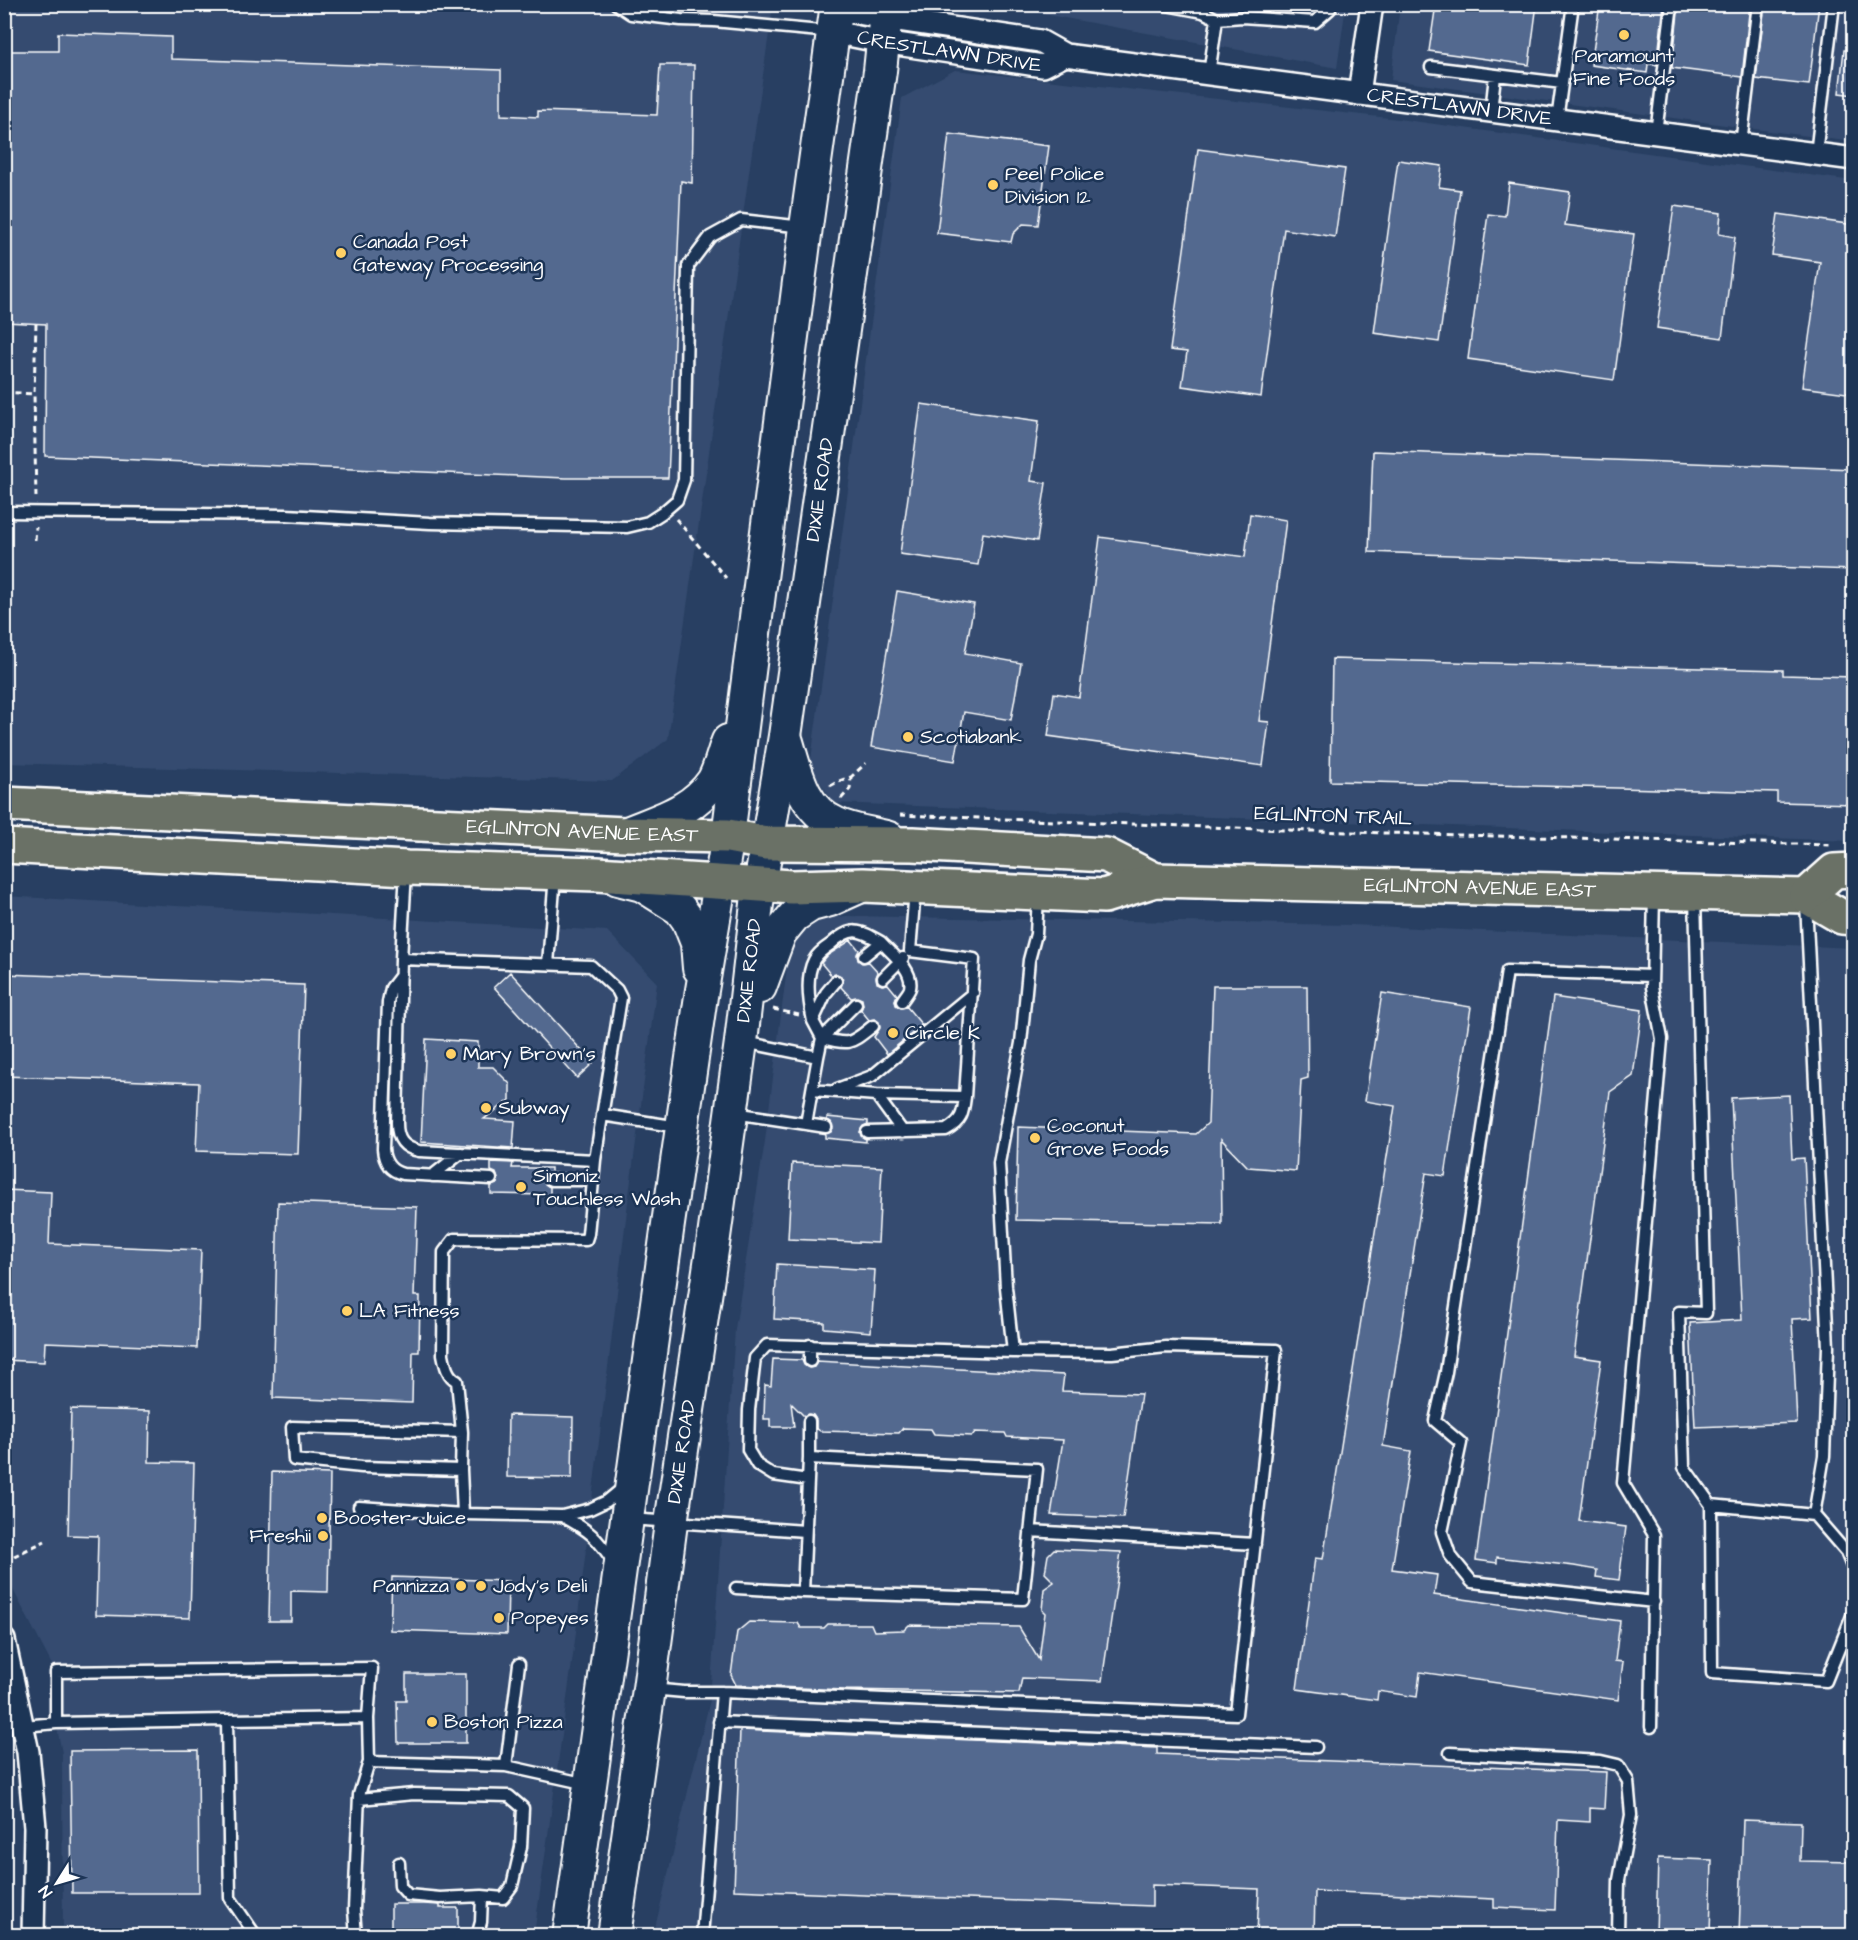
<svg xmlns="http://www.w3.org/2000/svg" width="1858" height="1940" font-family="'Architects Daughter',sans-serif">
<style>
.built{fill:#354c70}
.building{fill:#52698f;stroke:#fff;stroke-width:1.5}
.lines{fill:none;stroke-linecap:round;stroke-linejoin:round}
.service-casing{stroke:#fff;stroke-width:15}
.minor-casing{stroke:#fff;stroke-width:26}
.secondary-casing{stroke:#fff;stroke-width:36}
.primary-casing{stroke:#fff;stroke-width:38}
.path{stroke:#fff;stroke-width:3;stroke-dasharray:6 4.5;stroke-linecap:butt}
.service{stroke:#1d3557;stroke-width:10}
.minor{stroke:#1d3557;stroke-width:21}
.secondary{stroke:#1d3557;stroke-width:32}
.primary{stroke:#6a7166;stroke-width:33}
.poi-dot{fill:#ffd166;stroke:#1d3557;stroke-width:2}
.labels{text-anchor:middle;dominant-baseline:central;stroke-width:5;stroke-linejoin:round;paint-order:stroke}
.street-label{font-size:20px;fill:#fff;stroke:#1d3557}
.poi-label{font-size:20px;fill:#fff;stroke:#1d3557;text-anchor:start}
</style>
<rect width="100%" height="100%" fill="#283f62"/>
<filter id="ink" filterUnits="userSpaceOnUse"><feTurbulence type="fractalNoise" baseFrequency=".0167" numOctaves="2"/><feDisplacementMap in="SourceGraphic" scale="12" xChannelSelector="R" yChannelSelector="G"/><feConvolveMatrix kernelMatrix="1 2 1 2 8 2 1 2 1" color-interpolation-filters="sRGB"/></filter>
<g filter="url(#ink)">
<!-- built -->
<path class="built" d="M5,5H773L668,739L612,781L5,763Z
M994,5H1346L1337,68Z
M1400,5H1853V142L1391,80Z
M955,70L1398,119L1853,181V841L834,803L810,767L902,98Z
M4,896L607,931L657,983L627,1210L574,1648L534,1935H63L62,1753L48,1682L52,1665L5,1574Z
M846,916L1352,925L1853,948V1935L653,1936L710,1700L735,1329L765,1141L788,960L799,935L822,919Z"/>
<!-- building -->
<path class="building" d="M1436,4H1537L1529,65L1429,51Z
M1600,4H1664L1657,65L1648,64L1647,73L1591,65Z
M1679,4H1750L1742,77L1672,68Z
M1765,4H1819L1809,85L1756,79Z
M58,33L171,37V59L501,70V115L538,117V111L657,115L660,65H694L692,183L681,181L668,478H566L45,456L46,324L4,322V51H58Z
M1844,50H1854V95L1839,93Z
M949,134L1049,146L1038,225L1023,224L1013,234L1011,242L937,233Z
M1198,149L1345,169L1335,237L1284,229L1261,397L1182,386L1187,352L1170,350Z
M1398,160L1442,166L1439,187L1460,190L1439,342L1374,333Z
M1509,183L1570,192L1565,225L1634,234L1614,380L1468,359L1488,214L1505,216Z
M1674,206L1721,213L1719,234L1735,237L1722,338L1657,328Z
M1778,214L1854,225V394L1802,387L1820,262L1772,255Z
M921,404L1039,421L1031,481L1046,483L1037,541L983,533L978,565L900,554Z
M1373,451L1854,469V570L1369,552Z
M1250,514L1286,520L1259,721L1269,722L1263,766L1048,736L1054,693L1079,697L1100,537L1245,557Z
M897,591L974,604L965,653L1021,663L1011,720L964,712L955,761L871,747Z
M1332,659L1783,670V675L1854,677V804L1777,802V792L1330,781Z
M851,940L859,950L857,954L858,960L862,963L869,962L878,972L876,977L877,983L882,985L888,984L897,995L895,1000L896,1005L901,1008L907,1007L922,1025L887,1054L874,1037L880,1028L879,1022L875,1019L869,1020L861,1010L863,1005L862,999L857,997L851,998L841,987L843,982L841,976L837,974L831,975L821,963L828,955Z
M510,972L593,1063L577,1078L494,987Z
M4,974L304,985L298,1154L196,1151L199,1083L4,1076Z
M1213,986H1307L1308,1078L1301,1080L1296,1171L1248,1167L1221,1139L1222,1224L1016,1220L1018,1127L1196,1134L1208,1123Z
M1382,993L1471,1007L1445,1176L1426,1173L1383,1446L1411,1451L1392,1569L1437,1575L1434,1595L1620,1621L1615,1661L1623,1662L1618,1700L1420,1672L1417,1697L1378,1691L1377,1700L1297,1689L1315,1558L1323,1559L1395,1106L1365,1101Z
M1553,997L1642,1010L1633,1076L1610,1092L1574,1356L1601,1360L1579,1521L1626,1527L1619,1580L1596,1577L1597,1570L1574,1566L1497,1557V1563L1476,1560Z
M426,1039L478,1042V1067H493L510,1084V1100L484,1119L515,1121L513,1148L421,1142Z
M1789,1095L1792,1159L1804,1158L1812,1318L1792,1319L1797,1423L1695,1427L1690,1323L1742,1320L1731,1098Z
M827,1117L868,1121V1124L863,1126L860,1132L861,1136L866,1139V1142L825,1138V1134L831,1132L833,1128L831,1122L827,1120Z
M491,1162L513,1163L512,1168H551V1173L547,1174L544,1179L545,1184L550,1187V1195L491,1194V1186L497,1184L498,1179L496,1173L491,1171Z
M792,1163L882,1167L878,1243L788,1239Z
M4,1190L51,1192L49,1244L201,1250L197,1348L45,1342L44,1362L4,1360Z
M278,1202L417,1207L414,1296H420L419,1352H413L412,1403L273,1398Z
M777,1264L875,1270L871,1332L824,1328V1322L774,1319Z
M773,1359L802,1360L804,1365L809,1368L814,1367L817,1361L1064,1375L1062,1391L1141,1394L1123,1518L1051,1515L1063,1440L1007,1437L1005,1433L975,1432L972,1436L934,1434L931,1429L903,1428L899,1433L820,1431L816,1428V1420L813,1415L808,1414L804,1416L791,1403L794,1427H770V1419H764L765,1385L771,1386Z
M71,1409L150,1411L149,1462L194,1463L190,1618L96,1615L98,1536L68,1535Z
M508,1415L573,1417L572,1478L507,1477Z
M272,1472L330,1474L328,1592L291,1591V1621H269Z
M1054,1549L1121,1552L1102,1681L1022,1678L1019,1693L844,1690L736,1685L731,1675L737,1632L749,1622L798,1623L801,1628H824L828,1624H871L874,1631L904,1630L909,1625L1019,1627L1039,1660L1045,1613L1042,1610L1044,1589L1054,1582L1045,1573L1048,1555Z
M392,1577L508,1581L507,1634L390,1630Z
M406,1674H466V1743H398L397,1701H406Z
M740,1730L1157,1748V1754L1606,1772L1604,1809L1590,1808V1822L1558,1820L1555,1910L1494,1907V1899L1315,1891L1314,1935H1257L1259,1889L1152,1885V1906L734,1890Z
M198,1750L199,1893H72L70,1751Z
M1743,1820L1801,1822L1800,1861L1854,1862V1935H1739Z
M1658,1858L1712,1860L1710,1935H1656Z
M391,1904H424L440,1905V1908H458V1935H391Z"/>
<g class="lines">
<!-- service casing -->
<g class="service-casing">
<path id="service" d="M616,4L631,14L681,20L714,21L831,32
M812,4L833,8
M1161,4L1203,12L1217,19L1209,74
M1217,19L1242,17L1315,22L1330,9L1331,4
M1431,67L1562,83
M1491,111L1495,76
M1557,120L1573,4
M1656,133L1672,4
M1741,144L1758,4
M1816,154L1834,4
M4,512L286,515L430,523L627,527L648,522L662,513L677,500L684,480L688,266L710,237L741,220L803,227
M406,871L401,959L591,966L617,990L621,998L595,1160L588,1234L586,1240L454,1239L444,1252L443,1354C445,1364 447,1376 457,1381L462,1432L461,1470L362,1467L294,1460L292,1427L462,1432
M1695,897L1706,1313L1679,1312L1684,1467L1711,1505L1712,1673L1826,1681L1854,1611
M1806,902L1828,1347L1824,1456L1814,1515
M864,956L881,942C891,953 914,970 910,988C909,992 904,997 902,1001
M401,959L397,1123C397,1139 403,1148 419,1151L595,1160
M548,964L555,875
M401,975L391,988L388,1002L383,1149C384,1162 390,1171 403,1174L491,1179
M1652,976L1507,971L1446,1372L1435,1421L1461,1443L1442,1532L1450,1555L1472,1582L1654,1602
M883,978L903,958
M836,981L826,993L813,1021L822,1038L856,1004
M813,1021C809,1003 805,977 814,960C817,954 825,948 831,944C851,926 859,929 881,942
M744,1042L818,1057L812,1090L876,1095L965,1097L974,959L910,951L915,890
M818,1057L822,1038C851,1046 851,1043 873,1026
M837,1089L872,1076L973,993
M876,1095L903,1132
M734,1113L826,1127
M602,1115L679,1127
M806,1124L812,1090
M867,1132L946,1130C962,1121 963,1114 965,1097
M432,1176L461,1153
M551,1180H592
M810,1361V1345
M809,1421V1458
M461,1470L463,1514
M808,1480L773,1475L757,1465L748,1450L749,1410L755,1358L767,1345L1013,1352
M1711,1505L1814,1515L1846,1552L1854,1571
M359,1507L463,1514L562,1516L590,1509L607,1501L625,1486
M562,1516C589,1530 597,1537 614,1563
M629,1519L805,1531
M1030,1531L1255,1544
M736,1588L803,1592L1023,1599L1037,1469L809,1458L803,1592
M651,1689L684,1692H722L1236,1714L1276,1350L1166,1347L1112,1353L1013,1352L1006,1287L999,1163L1021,1043L1029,960L1036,934L1038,896
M719,1722L1316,1747
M56,1723V1672L372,1668L368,1718
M24,1726L56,1723L227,1720
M1651,1727L1654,1535L1623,1483L1662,1039L1652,987L1654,896
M1450,1753L1601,1761L1618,1765L1628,1781L1631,1815L1619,1880L1618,1936
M506,1766L519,1664
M359,1799L414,1794L509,1796L523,1808L521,1847L512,1886L503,1898L482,1896
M399,1863L400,1886L408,1895L440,1898L482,1896L481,1922L477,1936
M256,1936L230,1898L227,1720L368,1718L369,1762L506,1766L587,1784
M356,1936L354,1910L359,1795L369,1762
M702,1936L722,1692"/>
</g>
<!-- minor casing -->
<g class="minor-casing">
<g id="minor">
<path id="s1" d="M836,9L885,18L1040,41L1065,55L1854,159"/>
<path id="s2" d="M833,32L883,42L1043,66L1065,55"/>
<path d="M1359,94L1372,4"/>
<path d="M4,1640L28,1752L35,1827L33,1936"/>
</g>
</g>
<!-- secondary casing -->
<g class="secondary-casing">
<g id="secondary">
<path d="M787,742C796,772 803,809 835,823C851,831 872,833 889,838"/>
<path d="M625,834C658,820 692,812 713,781C720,769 723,753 728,741"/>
<path d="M618,879L642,885L680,909L688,920L697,943L699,968"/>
<path d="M760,987L780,933L794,916L811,905L830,900L859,887"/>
<path d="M569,1936L667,1231L701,996L728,836L806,227L837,4"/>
<path id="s3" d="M614,1936L649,1689L671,1523L714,1237L741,1042L757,904L785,736L880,71L887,4"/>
</g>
</g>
<!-- primary casing -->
<g class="primary-casing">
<g id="primary">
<path id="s4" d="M4,804L625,834L728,836L766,843L913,844L1106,855L1155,880"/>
<path id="s5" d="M4,846L407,868L597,874L792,887L863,885L1104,896L1155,880L1806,896L1842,917L1854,918"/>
<path d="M1806,896L1834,871L1854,870"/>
</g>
</g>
<!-- path -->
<path class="path" d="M36,323L34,394L36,499
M4,392L34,394
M676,519L726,578
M35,540L36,527
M830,786L839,781L851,777L866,763
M841,799L850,789L851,777
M900,815L1312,831L1832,845
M773,1009L799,1015
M4,1561L45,1541"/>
<!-- service -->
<use href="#service" class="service"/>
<!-- minor -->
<use href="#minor" class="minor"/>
<!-- secondary -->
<use href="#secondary" class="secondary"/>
<!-- primary -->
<use href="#primary" class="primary"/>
</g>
</g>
<!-- markers -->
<g class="poi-dot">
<circle cx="1624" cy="35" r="6"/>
<circle cx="993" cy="185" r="6"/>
<circle cx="341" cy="253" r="6"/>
<circle cx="908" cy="737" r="6"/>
<circle cx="893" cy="1033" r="6"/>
<circle cx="451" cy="1054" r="6"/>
<circle cx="486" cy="1108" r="6"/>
<circle cx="1035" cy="1138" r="6"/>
<circle cx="521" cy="1187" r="6"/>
<circle cx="347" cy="1311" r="6"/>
<circle cx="322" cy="1518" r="6"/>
<circle cx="323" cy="1536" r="6"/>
<circle cx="461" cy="1586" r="6"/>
<circle cx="481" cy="1586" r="6"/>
<circle cx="499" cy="1618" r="6"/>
<circle cx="432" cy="1722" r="6"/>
</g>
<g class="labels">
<!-- street labels -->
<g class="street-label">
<text stroke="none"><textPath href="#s2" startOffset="118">CRESTLAWN DRIVE</textPath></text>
<text stroke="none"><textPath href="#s1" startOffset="633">CRESTLAWN DRIVE</textPath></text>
<text stroke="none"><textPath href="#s3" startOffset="1461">DIXIE ROAD</textPath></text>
<text transform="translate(1333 816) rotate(2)">EGLINTON TRAIL</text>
<text stroke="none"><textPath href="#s4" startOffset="579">EGLINTON AVENUE EAST</textPath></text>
<text stroke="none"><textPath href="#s5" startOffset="1480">EGLINTON AVENUE EAST</textPath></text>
<text stroke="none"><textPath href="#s3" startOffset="975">DIXIE ROAD</textPath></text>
<text stroke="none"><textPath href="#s3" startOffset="489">DIXIE ROAD</textPath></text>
</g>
<!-- poi labels -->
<g class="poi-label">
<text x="1624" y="56" text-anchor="middle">Paramount<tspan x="1624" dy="23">Fine Foods</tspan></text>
<text x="1005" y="174">Peel Police<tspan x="1005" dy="23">Division 12</tspan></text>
<text x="353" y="242">Canada Post<tspan x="353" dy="23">Gateway Processing</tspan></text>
<text x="920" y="737">Scotiabank</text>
<text x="905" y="1033">Circle K</text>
<text x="463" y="1054">Mary Brown's</text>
<text x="498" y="1108">Subway</text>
<text x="1047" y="1126">Coconut<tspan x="1047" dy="23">Grove Foods</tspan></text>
<text x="533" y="1176">Simoniz<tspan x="533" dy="23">Touchless Wash</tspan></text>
<text x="359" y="1311">LA Fitness</text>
<text x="334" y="1518">Booster Juice</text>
<text x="311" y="1536" text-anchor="end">Freshii</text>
<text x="449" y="1586" text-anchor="end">Pannizza</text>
<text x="493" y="1586">Jody's Deli</text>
<text x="511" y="1618">Popeyes</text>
<text x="444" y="1722">Boston Pizza</text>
</g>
</g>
<!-- margin -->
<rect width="1858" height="1940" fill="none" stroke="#1d3557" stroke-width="24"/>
<rect x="12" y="12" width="1834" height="1916" fill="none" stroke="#fff" stroke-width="2" filter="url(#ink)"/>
<!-- north arrow -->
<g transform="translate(57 1883) rotate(233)" stroke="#1d3557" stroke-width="4.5" paint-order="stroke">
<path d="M0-4.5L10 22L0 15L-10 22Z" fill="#ffffff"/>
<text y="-9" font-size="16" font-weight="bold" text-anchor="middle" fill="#ffffff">N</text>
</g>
</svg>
